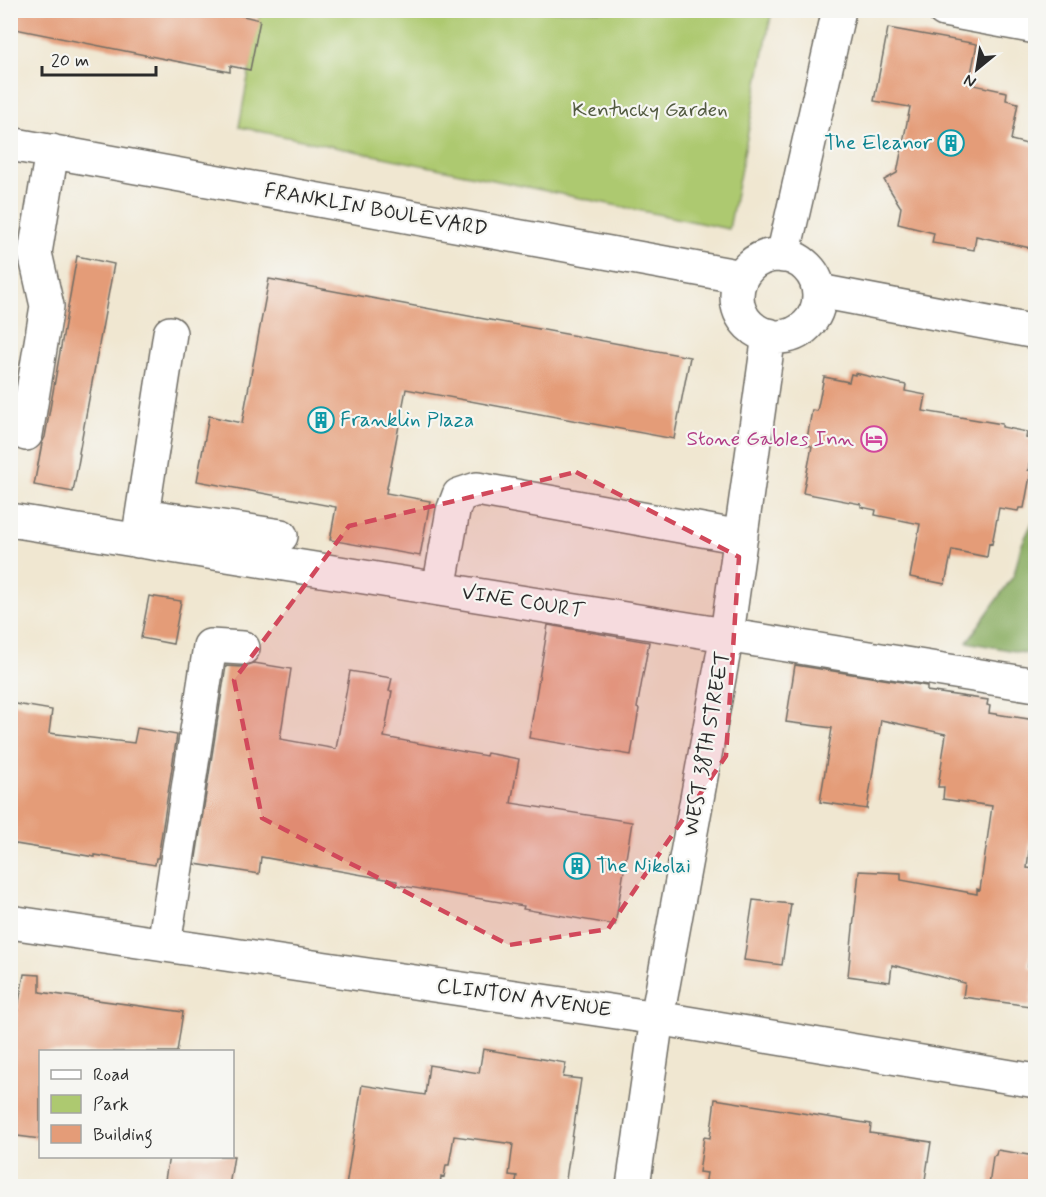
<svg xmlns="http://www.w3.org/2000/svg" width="1046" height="1197" font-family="Mynerve,sans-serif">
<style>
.green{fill:#adc970;stroke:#6c7a4e;stroke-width:1.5}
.forest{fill:#8aad62;stroke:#5a6c46;stroke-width:1.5}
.building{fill:#e49c78}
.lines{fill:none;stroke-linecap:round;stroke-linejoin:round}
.minor-casing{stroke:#706d65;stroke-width:36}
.minor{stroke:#fff;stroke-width:33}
.marked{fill:#d1495b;fill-opacity:0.2;stroke:#d1495b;stroke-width:4.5;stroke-dasharray:12 8;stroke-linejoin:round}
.labels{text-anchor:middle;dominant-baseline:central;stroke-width:4.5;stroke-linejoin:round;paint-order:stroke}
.park-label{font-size:21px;fill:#525a40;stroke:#f6f6f2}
.culture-label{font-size:21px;fill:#0d838f;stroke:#f6f6f2;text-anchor:start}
.street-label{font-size:21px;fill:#2b2b2b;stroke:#f6f6f2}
.hotel-label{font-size:21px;fill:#b23c85;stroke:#f6f6f2;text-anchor:end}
</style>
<rect width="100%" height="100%" fill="#f6f6f2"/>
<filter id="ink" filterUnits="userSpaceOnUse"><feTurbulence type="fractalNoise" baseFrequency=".0167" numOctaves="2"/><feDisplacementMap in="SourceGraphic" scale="12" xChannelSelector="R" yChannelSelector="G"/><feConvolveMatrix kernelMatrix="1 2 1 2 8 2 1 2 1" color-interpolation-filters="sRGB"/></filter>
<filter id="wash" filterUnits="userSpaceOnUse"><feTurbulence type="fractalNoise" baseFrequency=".008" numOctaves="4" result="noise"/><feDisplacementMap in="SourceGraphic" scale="24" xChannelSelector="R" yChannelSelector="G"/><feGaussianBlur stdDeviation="1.35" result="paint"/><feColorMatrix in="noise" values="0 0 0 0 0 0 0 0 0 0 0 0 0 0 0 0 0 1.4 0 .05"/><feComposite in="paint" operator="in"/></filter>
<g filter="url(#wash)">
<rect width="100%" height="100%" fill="#f0e7d1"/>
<!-- green -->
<path class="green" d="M260,11H772L729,229L239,127Z"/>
<!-- forest -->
<path class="forest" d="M1035,517V655L967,642L1014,575L1021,546Z"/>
<g id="blocks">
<!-- building -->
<path class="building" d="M10,10H240L239,15L260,20L250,70L230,66V72L10,28Z
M888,28L977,44L969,84L1007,92L1006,100L1018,103L1011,140L1035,146V249L976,236L974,250L932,243L934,233L898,224L901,207L900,206L884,180L897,173L910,107L874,101Z
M77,256L114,264L79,453L80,454L73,492L34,485L42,443L45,437Z
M269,279L690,357L674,439L406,389L386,493L430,501L420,556L330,540L336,507L197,481L209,416L242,423Z
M855,373L906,385L905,391L926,395L923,411L1002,424V427L1027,432L1026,438L1034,439L1028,470L1031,471L1024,508H1019L1018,511L999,508L992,544L989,543L987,557L952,550L945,584L910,577L920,524L875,515L876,510L861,507V504L803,493L812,446L806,445L812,410L817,411L824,377L849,382L851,374L855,375Z
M149,596L181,601L173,644L141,638Z
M548,625L649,642L637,708L639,709L631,755L529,738Z
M254,663L291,669L280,739L336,749L350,671L392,678L389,691H392L384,737L486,756L487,753L519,759L511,803L632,822L615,925L523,909L524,906L396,885L397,881L261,857L259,874L195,864L226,666L242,667Z
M795,665L927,686V691L988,700L987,705L990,706L989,713L1035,720V801L1027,868L1035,869V914L1028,967L1035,968L1030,1006L963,997L965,983L892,965L890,982L848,976L859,871L901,873V880L977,894V889L980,890L992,806L943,799L944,787H938L946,734L881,720L867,809L820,802L832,728L786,722Z
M10,703L52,710L49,733L134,743L137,728L177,735L158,858H156L155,865L95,855V857L10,843Z
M753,900L791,904L782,965L744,960Z
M24,974L40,975V992L183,1012L177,1052H40V1139L10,1135V1052Z
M483,1049L566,1063L563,1077L581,1079L565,1186H515L517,1176L509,1175L513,1144L454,1136L449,1165H446L444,1177L441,1176L440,1186H346L362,1085L425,1095L429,1065L479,1073Z
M715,1099L871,1124L870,1133L931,1142L924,1186H705L707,1173L699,1172L704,1137L710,1138Z
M997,1150L1035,1156V1186H989L993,1156L996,1155Z
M169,1156H234L229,1186H164Z"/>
</g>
</g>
<g filter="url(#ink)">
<use href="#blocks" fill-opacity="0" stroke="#706d65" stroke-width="1.5"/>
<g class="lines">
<!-- minor casing -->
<g class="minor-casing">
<path id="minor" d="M944,10L1036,27
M10,144L731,275L741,278
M737 296a41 41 0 1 1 82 0a41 41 0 1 1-82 0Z
M783,256L839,10
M819,291L1036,332
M26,434L47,306L35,253L52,151
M142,515L281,536
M10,520L1036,685
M138,541L170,333
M439,589L453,511L459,495L477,489L741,537
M10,922L657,1018L1036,1081
M164,945L210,646L243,648
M633,1186L657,1018L727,634L769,335"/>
</g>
<!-- minor -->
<use href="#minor" class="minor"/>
</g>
</g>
<!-- marked area -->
<path class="marked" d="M576,472L739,557L726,756L608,929L509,945L262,818L234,680L349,526Z"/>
<!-- icons -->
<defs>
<g id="building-ring" transform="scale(1.35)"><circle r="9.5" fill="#f6f6f2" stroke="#0f9aa8" stroke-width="1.5"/><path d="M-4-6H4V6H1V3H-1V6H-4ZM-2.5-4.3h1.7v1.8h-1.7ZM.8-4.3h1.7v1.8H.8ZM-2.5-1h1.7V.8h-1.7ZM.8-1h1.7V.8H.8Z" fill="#0f9aa8"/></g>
<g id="hotel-ring" transform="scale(1.35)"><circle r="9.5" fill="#f6f6f2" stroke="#d1479c" stroke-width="1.5"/><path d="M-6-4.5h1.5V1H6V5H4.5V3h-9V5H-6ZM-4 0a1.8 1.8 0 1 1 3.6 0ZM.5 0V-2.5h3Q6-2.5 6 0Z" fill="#d1479c"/></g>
</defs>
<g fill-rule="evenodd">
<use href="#building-ring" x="951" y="143"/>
<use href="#building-ring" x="321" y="420"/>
<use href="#hotel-ring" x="874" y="439"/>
<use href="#building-ring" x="577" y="866"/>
</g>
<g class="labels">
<!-- park labels -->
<g class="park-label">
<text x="650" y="110">Kentucky Garden</text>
</g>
<!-- culture labels -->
<g class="culture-label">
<text x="932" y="143" text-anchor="end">The Eleanor</text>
<text x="340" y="420">Franklin Plaza</text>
<text x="596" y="866">The Nikolai</text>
</g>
<!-- street labels -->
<g class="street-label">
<text transform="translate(376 210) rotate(10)">FRANKLIN BOULEVARD</text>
<text transform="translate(523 602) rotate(9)">VINE COURT</text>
<text transform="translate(707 744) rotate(-80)">WEST 38TH STREET</text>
<text transform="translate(524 998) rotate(8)">CLINTON AVENUE</text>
</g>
<!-- hotel labels -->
<g class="hotel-label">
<text x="854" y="439">Stone Gables Inn</text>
</g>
</g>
<!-- margin -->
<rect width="1046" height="1197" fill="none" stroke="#f6f6f2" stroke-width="36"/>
<!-- legend -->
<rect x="39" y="1050" width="195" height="108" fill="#f6f6f2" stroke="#a5a5a2" stroke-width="1.5"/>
<rect x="51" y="1070" width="30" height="9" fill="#ffffff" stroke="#a5a5a2" stroke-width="1.5"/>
<text x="93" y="1080" font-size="18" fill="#2b2b2b">Road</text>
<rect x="51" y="1095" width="30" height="18" fill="#adc970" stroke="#a5a5a2" stroke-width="1.5"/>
<text x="93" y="1110" font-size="18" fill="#2b2b2b">Park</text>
<rect x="51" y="1125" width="30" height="18" fill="#e49c78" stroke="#a5a5a2" stroke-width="1.5"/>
<text x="93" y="1140" font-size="18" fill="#2b2b2b">Building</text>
<!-- north arrow -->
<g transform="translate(977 69) rotate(210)" stroke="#f6f6f2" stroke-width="4.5" paint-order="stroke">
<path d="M0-4.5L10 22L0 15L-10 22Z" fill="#2b2b2b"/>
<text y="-9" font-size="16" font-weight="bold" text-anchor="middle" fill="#2b2b2b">N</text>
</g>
<!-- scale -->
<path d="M42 66v9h114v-9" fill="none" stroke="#2b2b2b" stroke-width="3"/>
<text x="51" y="66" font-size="18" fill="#2b2b2b" stroke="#f6f6f2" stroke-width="4.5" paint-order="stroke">20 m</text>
</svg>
